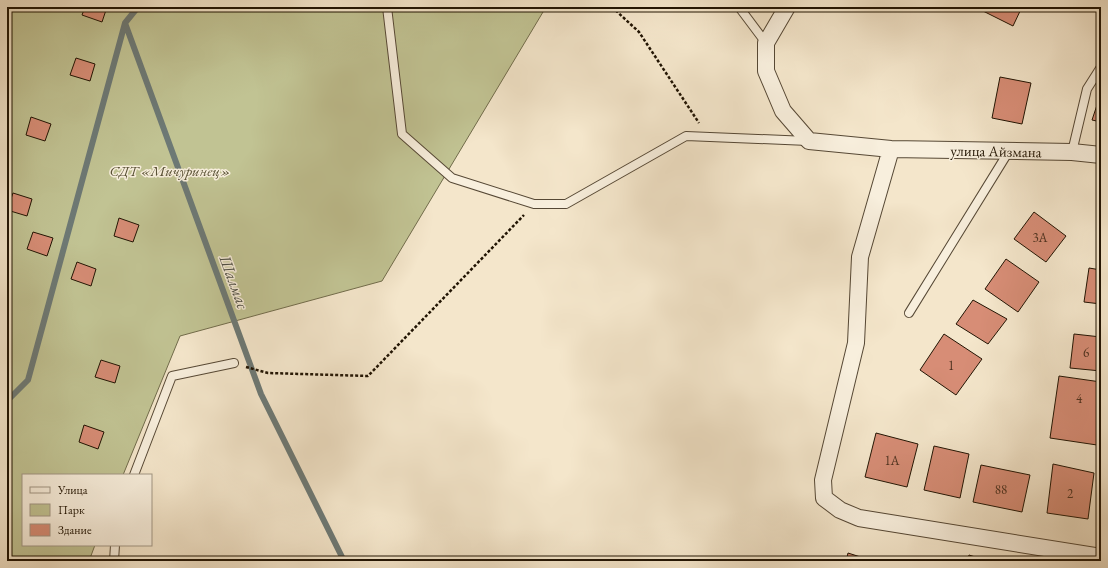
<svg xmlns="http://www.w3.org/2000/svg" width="1108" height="568" font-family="'EB Garamond',serif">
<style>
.green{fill:#c1c393;stroke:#716c4b}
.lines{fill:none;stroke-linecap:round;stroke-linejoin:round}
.stream{stroke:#6d7975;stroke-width:6}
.building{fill:#d78d76;stroke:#211403}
.service-casing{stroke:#564835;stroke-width:10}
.minor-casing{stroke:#564835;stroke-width:18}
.path{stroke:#211403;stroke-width:2.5;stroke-dasharray:3 2;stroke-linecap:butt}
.service{stroke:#f8efdd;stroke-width:8}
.minor{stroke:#f8efdd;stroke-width:16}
.labels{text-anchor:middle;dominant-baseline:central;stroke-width:3;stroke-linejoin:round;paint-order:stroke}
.number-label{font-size:13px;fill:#4e3220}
.street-label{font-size:15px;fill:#211403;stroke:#f8efdd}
.park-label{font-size:15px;font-style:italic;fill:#595135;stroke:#f8efdd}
.water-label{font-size:16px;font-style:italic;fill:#4d4f46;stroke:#f8efdd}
</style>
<rect width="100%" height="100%" fill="#f4e6cb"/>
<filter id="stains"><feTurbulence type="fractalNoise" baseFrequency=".005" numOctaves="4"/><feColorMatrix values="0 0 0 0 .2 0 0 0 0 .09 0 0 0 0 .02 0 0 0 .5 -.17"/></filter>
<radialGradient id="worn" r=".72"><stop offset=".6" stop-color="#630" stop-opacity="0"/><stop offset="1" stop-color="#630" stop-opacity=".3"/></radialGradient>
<!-- green -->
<path class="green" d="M7,7H546L382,281L180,336L123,475H23V545H95L89,561H7Z"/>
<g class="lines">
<!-- stream -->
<path class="stream" d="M138,7L125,23L261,394L344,561
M7,401L28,380L125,23"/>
</g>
<!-- building -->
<path class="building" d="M85,7H107L102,22L82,15Z
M985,7H1022L1013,26L983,11Z
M76,58L95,64L90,81L70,75Z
M1000,77L1031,83L1022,124L992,118Z
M1101,93V122L1092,120Z
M31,117L51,124L45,141L26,135Z
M13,193L32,199L27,216L7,210Z
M1034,212L1066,236L1046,262L1014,239Z
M119,218L139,225L133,242L114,236Z
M33,232L53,238L47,256L27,249Z
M1006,259L1039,282L1018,312L985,289Z
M77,262L96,269L91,286L71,279Z
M1089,268L1101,270V304L1084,302Z
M973,300L1007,319L988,344L956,324Z
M944,334L982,359L956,395L920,370Z
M1074,334L1101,337V371L1070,368Z
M101,360L120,366L115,383L95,377Z
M1059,376L1101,382V415L1097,445L1050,438Z
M84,425L104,432L98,449L79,442Z
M876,433L918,444L907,487L865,477Z
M934,446L969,454L960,498L924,490Z
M1053,464L1094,473L1088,519L1047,513Z
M981,465L1030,475L1022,512L973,502Z
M848,553L873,561H846Z
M969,555L988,561H967Z"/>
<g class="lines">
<!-- service casing -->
<g class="service-casing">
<path id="service" d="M387,7L402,134L452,178L534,204H566L686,136L808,141
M739,7L766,43
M1072,152L1087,89L1101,67
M909,313L1009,151
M134,475L172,376L234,363
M114,561L115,545"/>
</g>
<!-- minor casing -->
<g class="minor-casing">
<path id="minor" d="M787,7L766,43V71L783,111L809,141L891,149L1072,152L1101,155
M891,149L860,257L856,343L823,480L824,498L840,510L859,518L1101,557"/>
</g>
<!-- path -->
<path class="path" d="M612,7L639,32L699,123
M246,367L268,373L368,376L524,215"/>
<!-- service -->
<use href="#service" class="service"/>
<!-- minor -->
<use href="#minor" class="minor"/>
</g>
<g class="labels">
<!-- number labels -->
<g class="number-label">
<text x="1040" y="237">3А</text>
<text x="1086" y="352">6</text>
<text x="951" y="365">1</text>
<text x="1079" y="398">4</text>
<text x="892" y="460">1А</text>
<text x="1001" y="489">88</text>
<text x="1070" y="493">2</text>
</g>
<!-- street labels -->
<g class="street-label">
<text transform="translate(996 151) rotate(1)">улица Айзмана</text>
</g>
<!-- park labels -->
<g class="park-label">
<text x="170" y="170">СДТ «Мичуринец»</text>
</g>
<!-- water labels -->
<g class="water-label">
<text transform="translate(234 282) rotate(70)">Шалмас</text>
</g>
</g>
<!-- margin -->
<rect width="1108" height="568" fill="none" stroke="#f4e6cb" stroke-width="24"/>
<rect x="8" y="8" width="1092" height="552" fill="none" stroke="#211403" stroke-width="2"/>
<rect x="12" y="12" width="1084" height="544" fill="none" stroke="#211403"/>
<!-- legend -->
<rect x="22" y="474" width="130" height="72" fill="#f8efdd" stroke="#a29786"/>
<rect x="30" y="487" width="20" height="6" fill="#f8efdd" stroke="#a29786"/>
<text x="58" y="494" font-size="12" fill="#211403">Улица</text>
<rect x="30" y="504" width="20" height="12" fill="#c1c393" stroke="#a29786"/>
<text x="58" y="514" font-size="12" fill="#211403">Парк</text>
<rect x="30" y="524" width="20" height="12" fill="#d78d76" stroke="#a29786"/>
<text x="58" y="534" font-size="12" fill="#211403">Здание</text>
<rect width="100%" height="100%" filter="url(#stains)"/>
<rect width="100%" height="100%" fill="url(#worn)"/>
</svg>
